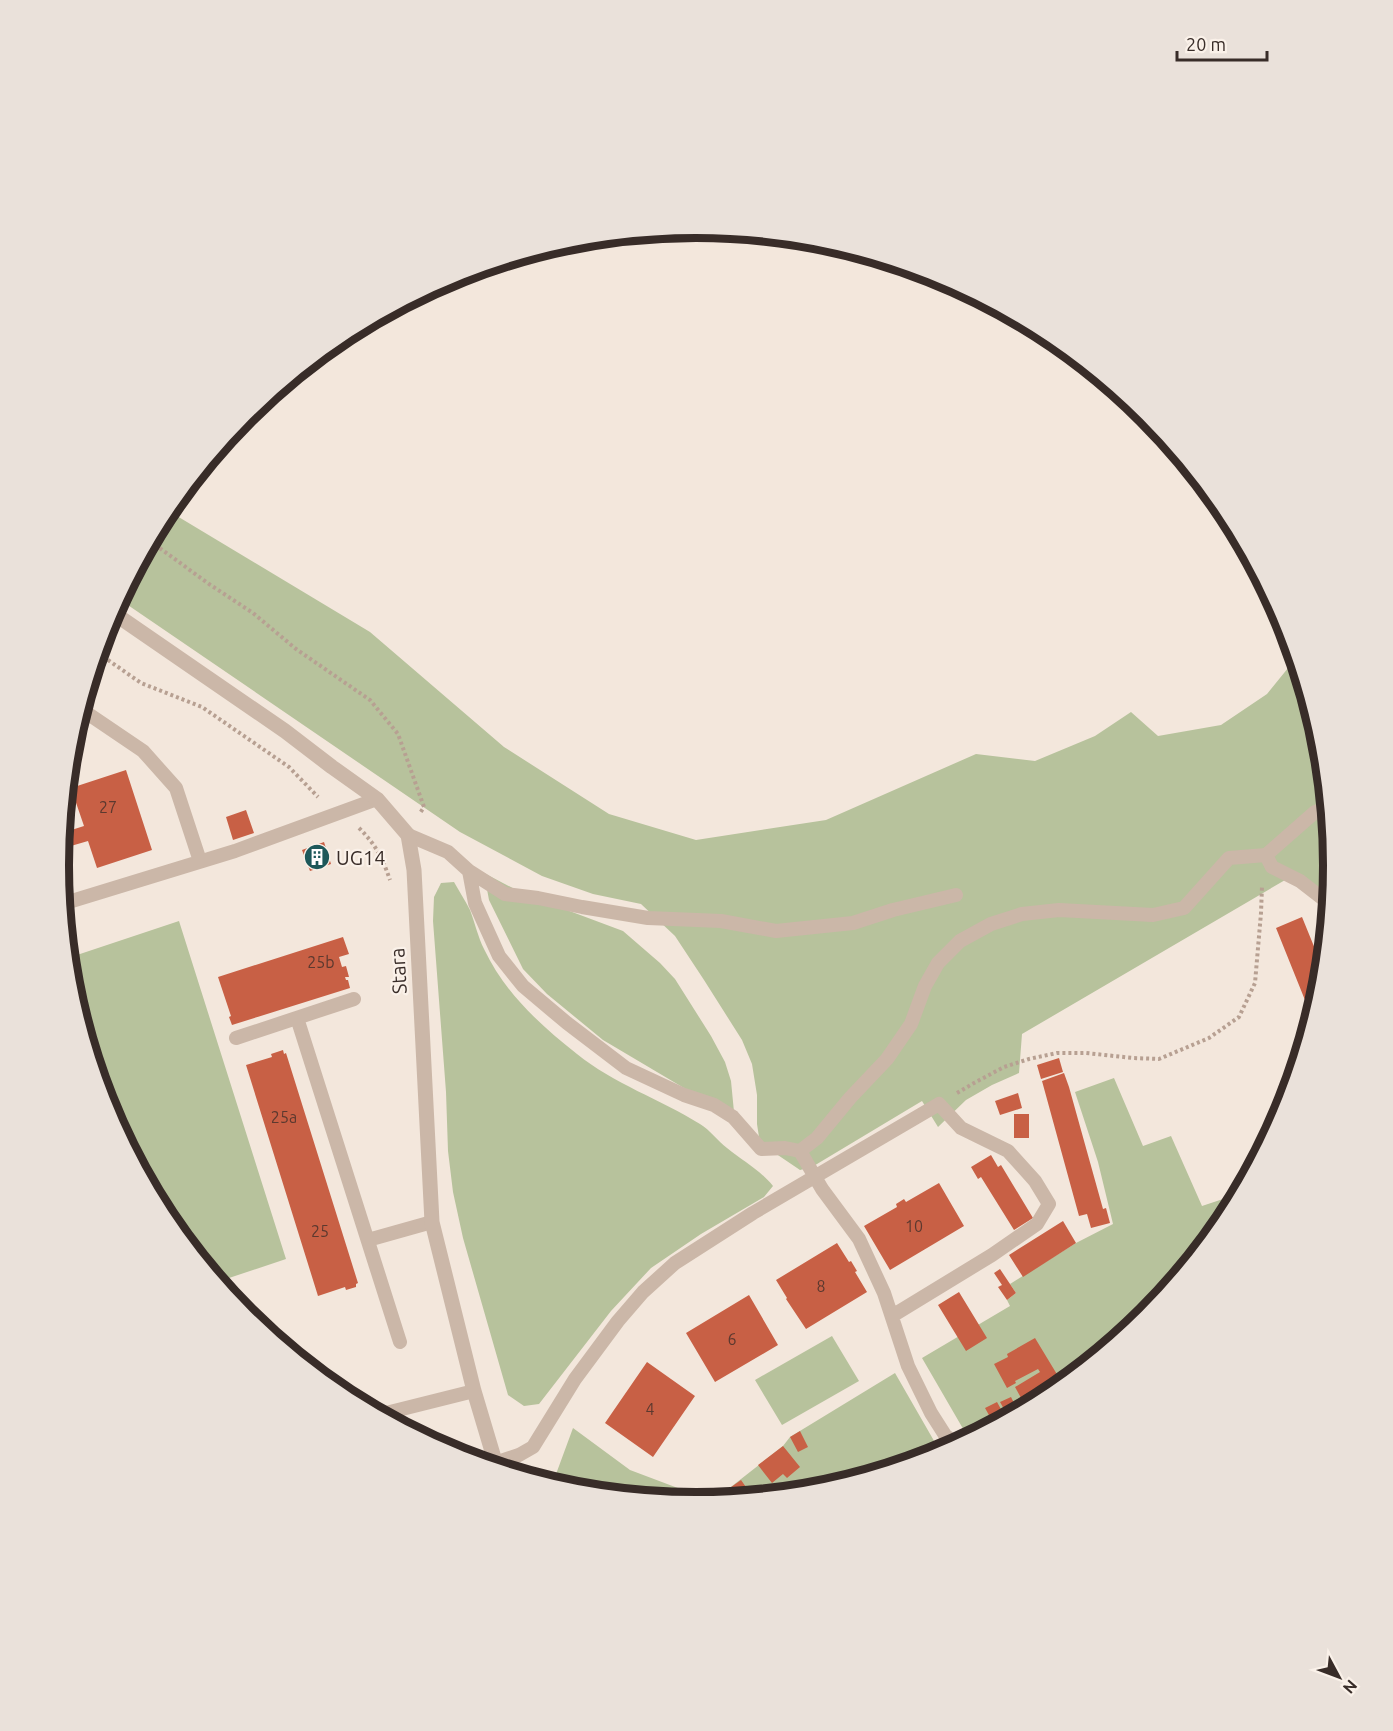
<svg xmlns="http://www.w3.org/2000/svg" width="1393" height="1731" font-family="Ubuntu,sans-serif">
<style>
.green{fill:#b7c29c}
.building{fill:#c86045}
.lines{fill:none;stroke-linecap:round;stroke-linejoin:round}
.path{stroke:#b7a092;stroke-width:4;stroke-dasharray:3 3;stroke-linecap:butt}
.lane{stroke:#cbb7a8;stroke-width:14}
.street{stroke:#cbb7a8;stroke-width:15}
.labels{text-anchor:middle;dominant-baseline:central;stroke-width:4.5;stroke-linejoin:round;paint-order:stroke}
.number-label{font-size:16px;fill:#5c392f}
.poi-label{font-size:20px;fill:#382c28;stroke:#faf1e9;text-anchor:start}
.street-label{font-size:20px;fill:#382c28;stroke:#faf1e9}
.rim{fill:none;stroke:#382c28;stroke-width:8}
</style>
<rect width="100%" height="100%" fill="#f3e7dc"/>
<!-- green -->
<path class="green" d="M167,510L370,632L504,747L609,814L696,840L826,820L976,754L1035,761L1095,736L1131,712L1158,736L1221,725L1267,694L1297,657L1322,741L1334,866L1331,896L1312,883L1292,876L1022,1034L1019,1073L992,1085L966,1100L938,1127L922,1101L812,1167L800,1170L766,1147L759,1137L757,1124V1095L752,1064L742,1040L704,980L675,936L641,904L593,894L542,876L460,832L119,599Z
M484,873L524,894L623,931L660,963L675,979L711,1036L725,1062L731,1081L734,1112L689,1091L603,1040L547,994L523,969L489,900Z
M454,882C459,891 465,900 470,910C475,923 478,937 484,949C505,993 539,1024 577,1054C614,1084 660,1099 700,1124C710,1130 718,1141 727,1148C743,1161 760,1170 773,1186L764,1197L701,1234L651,1268L611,1311L539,1404L524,1406L508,1395L463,1238L453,1192L448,1151L446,1092L433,921L434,897L441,883Z
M179,921L286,1259L217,1282L166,1220L107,1109L71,990L68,958Z
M1114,1078L1143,1146L1171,1136L1202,1206L1241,1193L1227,1220L1147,1317L1051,1396L969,1439L922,1358L1010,1306L1007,1300L1016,1293L1010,1284L1076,1243L1113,1224L1098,1162L1075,1092Z
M832,1336L859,1381L782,1425L755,1380Z
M895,1373L941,1453L930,1458L821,1491L714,1502L727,1490L783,1446L790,1437Z
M573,1428L630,1470L699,1496L705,1503H696L572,1491L552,1485Z"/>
<!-- building -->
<path class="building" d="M126,770L152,850L97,868L88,841L64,848L73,877L60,881L59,865L62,833L84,826L71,788Z
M246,810L254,833L233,840L226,817Z
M324,842L331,864L310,871L302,850Z
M1302,917L1324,971L1322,990L1313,1020L1276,928Z
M343,937L349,954L339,957L342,967L346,966L349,977H345L346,980H348L350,988L232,1025L229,1017L231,1016L218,977Z
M283,1050L284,1054L286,1053L358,1283L356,1284V1287L346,1290L345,1287L318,1296L246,1065L272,1057L271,1054Z
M1059,1058L1063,1072L1041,1079L1037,1065Z
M1064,1073L1069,1087L1103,1209L1106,1208L1110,1223L1091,1228L1087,1214L1079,1216L1042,1081Z
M1018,1093L1022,1108L1000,1115L995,1101Z
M1014,1114H1029V1138H1014Z
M991,1155L998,1167L1001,1165L1033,1218L1014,1230L981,1177L978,1179L971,1167Z
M939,1183L964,1226L890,1270L864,1226L897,1207L896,1204L904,1199L906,1202Z
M1063,1221L1076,1243L1023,1277L1009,1255Z
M837,1243L849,1262L851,1261L857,1271L855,1272L867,1292L806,1329L786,1299L787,1298L776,1280Z
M1000,1269L1016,1293L1007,1300L998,1287L1002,1285L994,1273Z
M959,1292L987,1338L966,1351L938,1305Z
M749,1295L778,1345L715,1382L686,1333Z
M1035,1338L1058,1376L1034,1389L1041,1401L1027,1409L1015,1387L1040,1372L1038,1369L1015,1381L1016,1383L1007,1388L994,1364L1008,1357L1007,1354Z
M647,1362L695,1396L653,1457L605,1423Z
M1011,1397L1019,1413L1009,1418L1000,1402Z
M997,1402L1007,1420L995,1426L985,1408Z
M800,1431L808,1447L798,1452L790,1437Z
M783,1446L800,1467L787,1478L783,1474L772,1483L758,1465Z
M741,1480L753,1497L752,1498L734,1500L727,1490Z"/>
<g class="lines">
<!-- path -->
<path class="path" d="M150,541L209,584L253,613L296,649L370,700L398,734L424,807L420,813
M98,653L141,683L202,707L289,767L318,797
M359,828C376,845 382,857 390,880
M957,1093L974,1083L1004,1067L1029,1059L1057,1053H1086L1133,1058L1159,1059L1209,1038L1239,1017L1255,983L1261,913L1262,886"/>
<!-- lane -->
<path class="lane" d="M81,709L143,751L176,788L200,861
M408,835L448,852L469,871L505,894L538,898L582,907L648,918L721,921L776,931L853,923L893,910L956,895
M1266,855L1272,867L1300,881L1331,905
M469,871L475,903L499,956L523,986L567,1023L626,1068L684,1095L714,1105L733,1117L761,1149L785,1148L800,1151L822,1189L859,1239L884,1293L908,1366L931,1413L945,1435L957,1446
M62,904L235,851L377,799
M297,1018L400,1342
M236,1038L354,999
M800,1151L817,1138L850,1098L887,1059L911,1024L925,986L938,963L960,941L991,924L1022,914L1059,910L1153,915L1184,908L1229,858L1266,855L1315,812L1329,807
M368,1240L432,1222
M378,1415L474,1391
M495,1463L519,1455L533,1447L575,1379L618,1321L643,1292L675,1263L753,1213L939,1104L961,1128L1008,1151L1035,1181L1049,1204L1037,1224L992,1255L892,1316"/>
<!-- street -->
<path class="street" d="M112,612L285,731L332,767L377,799L408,835L414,870L432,1222L474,1391L497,1468"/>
</g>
<!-- icons -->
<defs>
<g id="building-disc" transform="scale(1.35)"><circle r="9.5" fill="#1d585a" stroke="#faf1e9"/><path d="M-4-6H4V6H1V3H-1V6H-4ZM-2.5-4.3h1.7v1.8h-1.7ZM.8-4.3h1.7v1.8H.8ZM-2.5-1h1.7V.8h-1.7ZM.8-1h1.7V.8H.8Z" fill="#fff"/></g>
</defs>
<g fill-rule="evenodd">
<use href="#building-disc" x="317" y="857"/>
</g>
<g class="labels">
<!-- number labels -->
<g class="number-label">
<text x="108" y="807">27</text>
<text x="321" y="962">25b</text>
<text x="284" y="1117">25a</text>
<text x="914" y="1226">10</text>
<text x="320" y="1231">25</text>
<text x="821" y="1286">8</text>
<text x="732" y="1339">6</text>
<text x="650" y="1409">4</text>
</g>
<!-- poi labels -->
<g class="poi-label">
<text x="336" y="857">UG14</text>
</g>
<!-- street labels -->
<g class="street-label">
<text transform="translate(398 971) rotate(-93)">Stara</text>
</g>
</g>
<!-- crop -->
<path d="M0 0H1393V1731H0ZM69 865a627 627 0 1 1 1254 0a627 627 0 1 1-1254 0Z" fill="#eae1da" fill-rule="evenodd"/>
<path class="rim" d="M69 865a627 627 0 1 1 1254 0a627 627 0 1 1-1254 0Z"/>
<!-- north arrow -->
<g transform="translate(1339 1677) rotate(131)" stroke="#faf1e9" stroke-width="4.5" paint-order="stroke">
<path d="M0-4.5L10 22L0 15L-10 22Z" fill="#382c28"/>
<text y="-9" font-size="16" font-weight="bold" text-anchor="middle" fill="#382c28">N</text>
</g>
<!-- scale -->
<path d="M1177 51v9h90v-9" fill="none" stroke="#382c28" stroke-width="3"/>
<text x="1186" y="51" font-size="18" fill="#382c28" stroke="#faf1e9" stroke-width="4.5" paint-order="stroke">20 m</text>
</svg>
